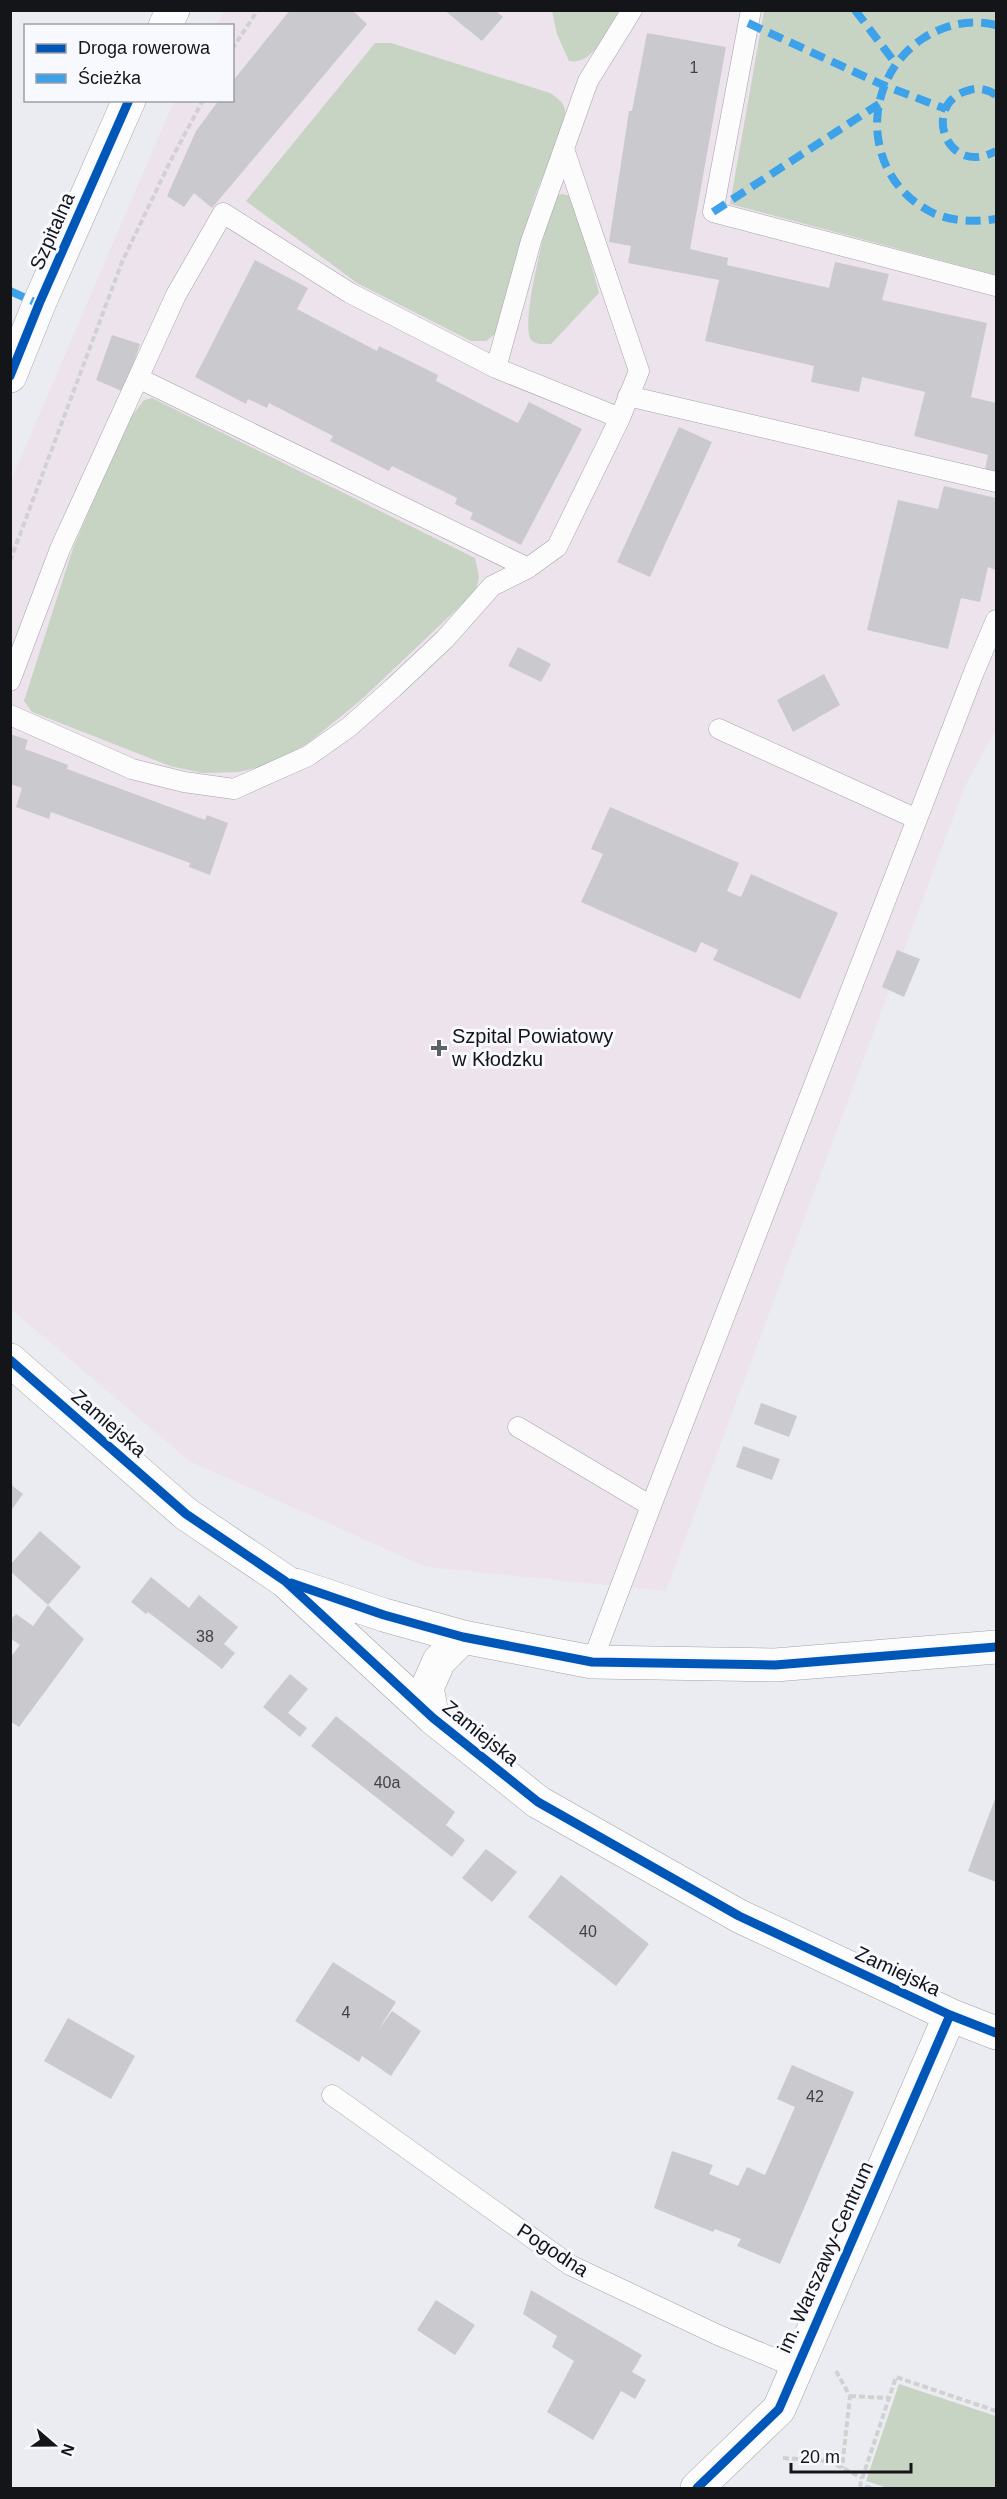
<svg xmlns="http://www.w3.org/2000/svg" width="1007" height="2499" font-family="Arial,sans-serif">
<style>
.medical{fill:#ede3ed}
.green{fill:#c8d4c3}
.building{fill:#cacace}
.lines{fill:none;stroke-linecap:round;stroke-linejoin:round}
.lane-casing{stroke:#a3a3a7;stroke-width:21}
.street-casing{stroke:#a3a3a7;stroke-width:34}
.path{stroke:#d1d1d2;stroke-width:4;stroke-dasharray:6 3;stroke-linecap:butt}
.lane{stroke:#fcfcfd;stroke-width:20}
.street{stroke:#fcfcfd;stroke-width:33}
.quiet{stroke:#3da2ea;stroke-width:8;stroke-dasharray:15 8;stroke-linecap:butt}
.cycleway-casing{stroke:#f7f9ff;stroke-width:13}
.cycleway{stroke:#0057b8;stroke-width:9}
.poi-dot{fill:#5f6064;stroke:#f7f9ff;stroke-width:2}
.labels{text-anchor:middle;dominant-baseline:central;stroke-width:6;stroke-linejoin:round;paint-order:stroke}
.number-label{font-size:16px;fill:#424246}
.street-label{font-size:20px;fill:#141518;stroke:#f7f9ff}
.poi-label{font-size:20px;fill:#141518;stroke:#f7f9ff;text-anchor:start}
</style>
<rect width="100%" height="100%" fill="#ebecf1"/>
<!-- medical -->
<path class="medical" d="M225,11H996V730L965,786L666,1591L426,1567L189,1461L11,1309V480L174,101L232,100V26L216,25Z"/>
<!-- green -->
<path class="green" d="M552,11V10L619,11C608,28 594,66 569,61L557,34Z
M764,11H996V275L730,204Z
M375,43H391L550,93C558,98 566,104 565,114C564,137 542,174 535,197C520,241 509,287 498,332L486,341H471L357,283L246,201Z
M563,194L570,196L575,204L599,293L551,344C545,344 537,345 532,341C518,328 547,224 552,203L557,195Z
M152,398L475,558L479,577L476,591L361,700L307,744L271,764L239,772L202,773L170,766L32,712L24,701L73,548L128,421L144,400Z
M899,2384L996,2416V2488H888L866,2481Z"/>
<!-- building -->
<path class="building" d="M290,10H352L367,24L212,208L194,193L184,207L167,196L196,131L219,100H232V82Z
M444,10H495L503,17L482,41Z
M647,33L726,47L690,249L728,258L727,265L829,288L835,262L889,274L882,300L987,323L971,397L996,403V473L985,470L988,455L914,436L925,392L862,377L859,392L811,382L814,366L705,341L719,280L628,263L631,246L609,242L629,111H632Z
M255,260L308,288L297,309L377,351L379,346L438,375L436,381L518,423L529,402L582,429L521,545L470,519L473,513L455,504L457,498L392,466L389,471L330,441L333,436L269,403L267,408L248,399L246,404L195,377Z
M112,335L140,344L124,392L96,380Z
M679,427L712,442L650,577L617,562Z
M944,486L996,498V570L988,567L980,602L961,598L948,649L867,630L898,500L938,509Z
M518,647L551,664L541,682L508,666Z
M824,674L840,705L793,732L777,700Z
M10,734L28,740L25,749L68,765L67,769L205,820L207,815L228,823L210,875L189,867L190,863L51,812L49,819L16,807L22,788L10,784Z
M610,807L739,863L727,891L741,897L751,874L838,913L800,999L713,960L718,950L701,942L696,953L581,902L603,854L591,849Z
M897,950L920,959L904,997L882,987Z
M761,1403L797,1416L789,1437L754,1424Z
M743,1446L780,1459L772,1480L736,1467Z
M10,1484L23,1494L10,1512Z
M40,1531L81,1567L48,1605L10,1571V1565Z
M151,1577L189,1608L199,1595L238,1627L224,1644L235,1653L222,1669L148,1612L146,1614L131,1602Z
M48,1605L84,1639L19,1727L10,1721V1658L20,1645L10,1638V1620L16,1614L33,1626Z
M290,1674L308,1689L288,1713L307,1728L300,1737L263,1707Z
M336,1716L455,1812L446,1825L465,1840L452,1857L311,1746Z
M996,1796V1882L968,1871Z
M486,1849L517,1872L492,1902L462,1878Z
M561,1875L649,1944L616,1986L528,1917Z
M333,1962L396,2002L377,2032L392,2011L421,2031L391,2076L362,2056L359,2062L295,2021Z
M68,2018L135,2056L111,2099L44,2061Z
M792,2065L854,2092L780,2264L737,2246L741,2239L715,2229L713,2232L654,2208L672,2151L713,2165L709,2174L738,2186L747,2167L765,2175L795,2107L777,2099Z
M531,2290L642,2355L632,2372L646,2380L635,2399L621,2391L593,2440L547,2412L574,2361L552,2347L557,2336L523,2314Z
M436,2300L475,2325L455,2355L417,2330Z"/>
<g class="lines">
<!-- lane casing -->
<g class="lane-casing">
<path id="lane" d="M751,10L713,212L996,286
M564,149L639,371L620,418L496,368L531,241L588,81L632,10
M138,378L528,568
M628,396L996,482
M10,681L60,549L176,295L223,213L350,293L496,368
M10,715L132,769L184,782L234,789L308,756L349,727L393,688L445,639L492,586L528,568L557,547L620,418
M719,729L917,819
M518,1427L651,1506
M592,1662L651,1506L974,672L996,620
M332,2095L570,2265L718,2335L797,2368"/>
</g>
<!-- street casing -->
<g class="street-casing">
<path id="street" d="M165,26L173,10
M10,376L39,304L129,100
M10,1360L186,1514L285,1581L433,1718L538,1802L739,1916L950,2015L996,2033
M295,1585L384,1615L463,1637L592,1662L775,1665L996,1647
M433,1718L427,1688L439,1661L463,1637
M697,2488L779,2409L950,2015"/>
</g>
<!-- path -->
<path class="path" d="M232,49L258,10
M10,561L122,262L171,160L203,100
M836,2371L850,2396L842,2468
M850,2396L889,2398
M783,2458L829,2461L862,2478
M871,2488L860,2485L896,2377L996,2411"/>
<!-- lane -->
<use href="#lane" class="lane"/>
<!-- street -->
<use href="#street" class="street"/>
<!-- quiet -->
<path class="quiet" d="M855,10L896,64
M748,23L883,85L946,109
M996,25C970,19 945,24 922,39C859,82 862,179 933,213C953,222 976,222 996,219
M996,95C989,90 979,87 970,90C920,101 945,179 996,151
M713,212L879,104
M10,291L39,304"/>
<!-- cycleway casing -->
<g class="cycleway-casing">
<path id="cycleway" d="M10,376L39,304L129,100
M10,1360L186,1514L285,1581L433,1718L538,1802L739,1916L950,2015L996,2033
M291,1583L384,1615L463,1637L592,1662L775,1665L996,1647
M697,2488L779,2409L950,2015"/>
</g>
<!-- cycleway -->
<use href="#cycleway" class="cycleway"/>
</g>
<!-- markers -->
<path class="poi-dot" d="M436 1039h6v6h6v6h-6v6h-6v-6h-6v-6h6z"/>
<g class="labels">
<!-- number labels -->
<g class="number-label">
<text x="694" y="67">1</text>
<text x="205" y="1636">38</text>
<text x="387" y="1782">40a</text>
<text x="588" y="1931">40</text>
<text x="346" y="2012">4</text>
<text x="815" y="2096">42</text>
</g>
<!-- street labels -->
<g class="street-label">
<text transform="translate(52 231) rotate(-66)">Szpitalna</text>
<text transform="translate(109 1423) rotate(41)">Zamiejska</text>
<text transform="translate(481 1733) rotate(39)">Zamiejska</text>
<text transform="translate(898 1971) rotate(25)">Zamiejska</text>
<text transform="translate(553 2250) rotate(33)">Pogodna</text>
<text transform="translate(825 2257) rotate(-66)">im. Warszawy-Centrum</text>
</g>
<!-- poi labels -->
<g class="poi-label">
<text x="452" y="1036">Szpital Powiatowy<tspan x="452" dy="23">w Kłodzku</tspan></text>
</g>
</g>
<!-- border -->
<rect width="1007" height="2499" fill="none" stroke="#141518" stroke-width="24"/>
<!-- legend -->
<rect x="24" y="24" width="210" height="78" fill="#f7f9ff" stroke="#9c9ea3" stroke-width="1.5"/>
<rect x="36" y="44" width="30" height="9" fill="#0057b8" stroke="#9c9ea3" stroke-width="1.5"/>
<text x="78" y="54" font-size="18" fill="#141518">Droga rowerowa</text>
<rect x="36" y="74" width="30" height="9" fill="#3da2ea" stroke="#9c9ea3" stroke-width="1.5"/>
<text x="78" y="84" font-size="18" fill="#141518">Ścieżka</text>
<!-- north arrow -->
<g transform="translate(54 2445) rotate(110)" stroke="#f7f9ff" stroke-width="4.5" paint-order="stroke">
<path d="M0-4.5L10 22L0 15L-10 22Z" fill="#141518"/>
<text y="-9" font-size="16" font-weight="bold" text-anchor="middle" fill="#141518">N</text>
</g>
<!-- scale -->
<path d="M791 2463v9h120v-9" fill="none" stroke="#141518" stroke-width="3"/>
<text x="800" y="2463" font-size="18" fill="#141518" stroke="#f7f9ff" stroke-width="4.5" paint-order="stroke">20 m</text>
</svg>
